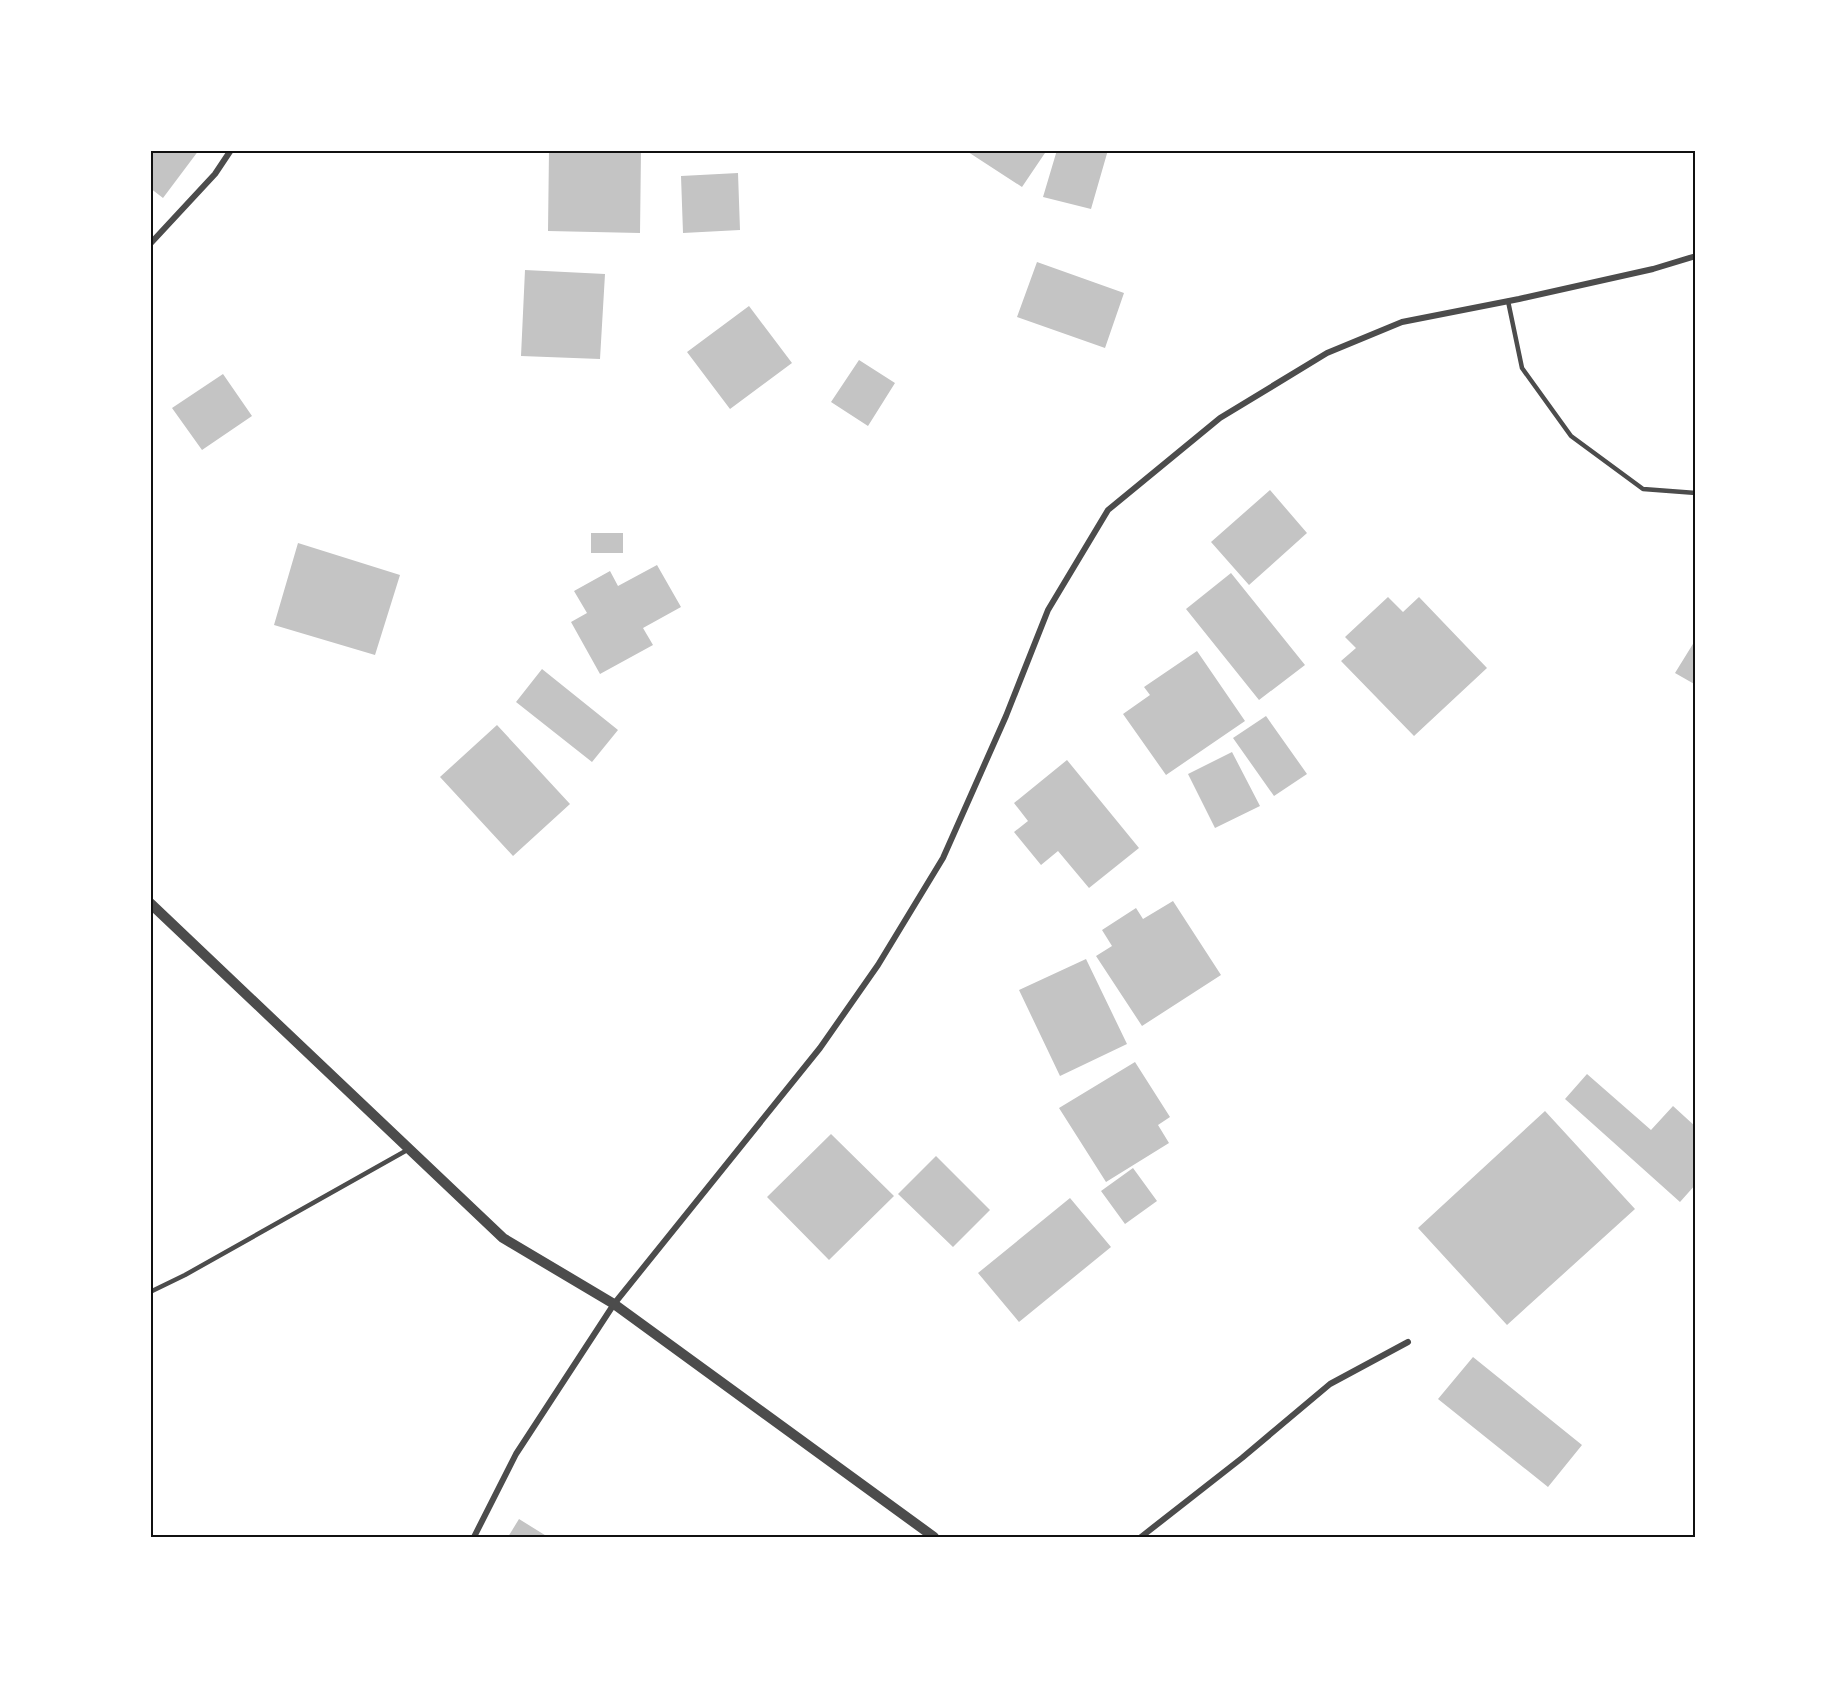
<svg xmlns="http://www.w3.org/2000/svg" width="1846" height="1687" font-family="'DejaVu Sans',sans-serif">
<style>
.building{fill:#c4c4c4}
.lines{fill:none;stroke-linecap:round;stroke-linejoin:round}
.service{stroke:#4c4c4c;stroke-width:4.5}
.minor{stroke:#4c4c4c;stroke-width:6}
.tertiary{stroke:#4c4c4c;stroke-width:10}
.neatline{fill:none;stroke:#111;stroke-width:2}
</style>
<rect width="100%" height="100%" fill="#fff"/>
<!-- building -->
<path class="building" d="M155,150H199L163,198L150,188V156Z
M549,150H641L640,233L548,231Z
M965,150H1047L1022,187Z
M1057,150H1108L1091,209L1043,197Z
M738,173L740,230L683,233L681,176Z
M1037,262L1124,293L1105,348L1017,317Z
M525,270L605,274L600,359L521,356Z
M749,306L792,363L730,409L687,352Z
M859,360L895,383L868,426L831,402Z
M223,374L252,416L202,450L172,408Z
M1270,490L1307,533L1249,585L1211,542Z
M591,533H623V553H591Z
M298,543L400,575L375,655L274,625Z
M657,565L681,607L643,628L653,645L600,674L571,622L587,613L574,591L610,571L618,586Z
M1231,573L1305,665L1259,700L1186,609Z
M1388,597L1403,612L1419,597L1487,668L1414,736L1341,661L1356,648L1345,637Z
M1696,639V685L1675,673Z
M1197,651L1245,721L1166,775L1123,714L1150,695L1144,687Z
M542,669L618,730L592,762L516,702Z
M1266,716L1307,774L1274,796L1233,738Z
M497,725L570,804L513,856L440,777Z
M1232,752L1260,806L1215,828L1188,774Z
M1067,760L1139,848L1089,888L1058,851L1041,865L1014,832L1028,821L1014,803Z
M1173,901L1221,975L1142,1026L1096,956L1112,946L1102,930L1136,908L1143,919Z
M1086,959L1127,1044L1060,1076L1019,990Z
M1135,1062L1170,1117L1158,1125L1169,1143L1106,1182L1059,1108Z
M1587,1074L1651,1130L1673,1106L1696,1127V1184L1680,1202L1565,1099Z
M1545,1111L1635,1209L1507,1325L1418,1228Z
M831,1134L894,1196L829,1260L767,1197Z
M936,1156L990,1210L953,1247L898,1194Z
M1133,1168L1157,1201L1125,1224L1101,1191Z
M1070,1198L1111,1247L1019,1322L978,1273Z
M1473,1357L1582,1445L1548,1487L1438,1399Z
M519,1519L548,1537H508Z"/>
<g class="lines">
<!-- service -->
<path class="service" d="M1508,301L1522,368L1571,436L1643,489L1696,493
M150,1292L185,1275L409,1149"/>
<!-- minor -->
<path class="minor" d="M150,244L215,174L231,150
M474,1537L516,1454L614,1304L820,1048L878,965L943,858L1006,716L1048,610L1108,510L1220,418L1327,353L1402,322L1519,299L1653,269L1696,256
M1141,1537L1242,1458L1330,1384L1408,1342"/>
<!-- tertiary -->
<path class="tertiary" d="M150,903L503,1238L614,1304L934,1537"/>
</g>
<!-- border -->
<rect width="1846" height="1687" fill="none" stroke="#ffffff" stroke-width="303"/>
<rect x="152" y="152" width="1542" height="1384" class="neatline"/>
</svg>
